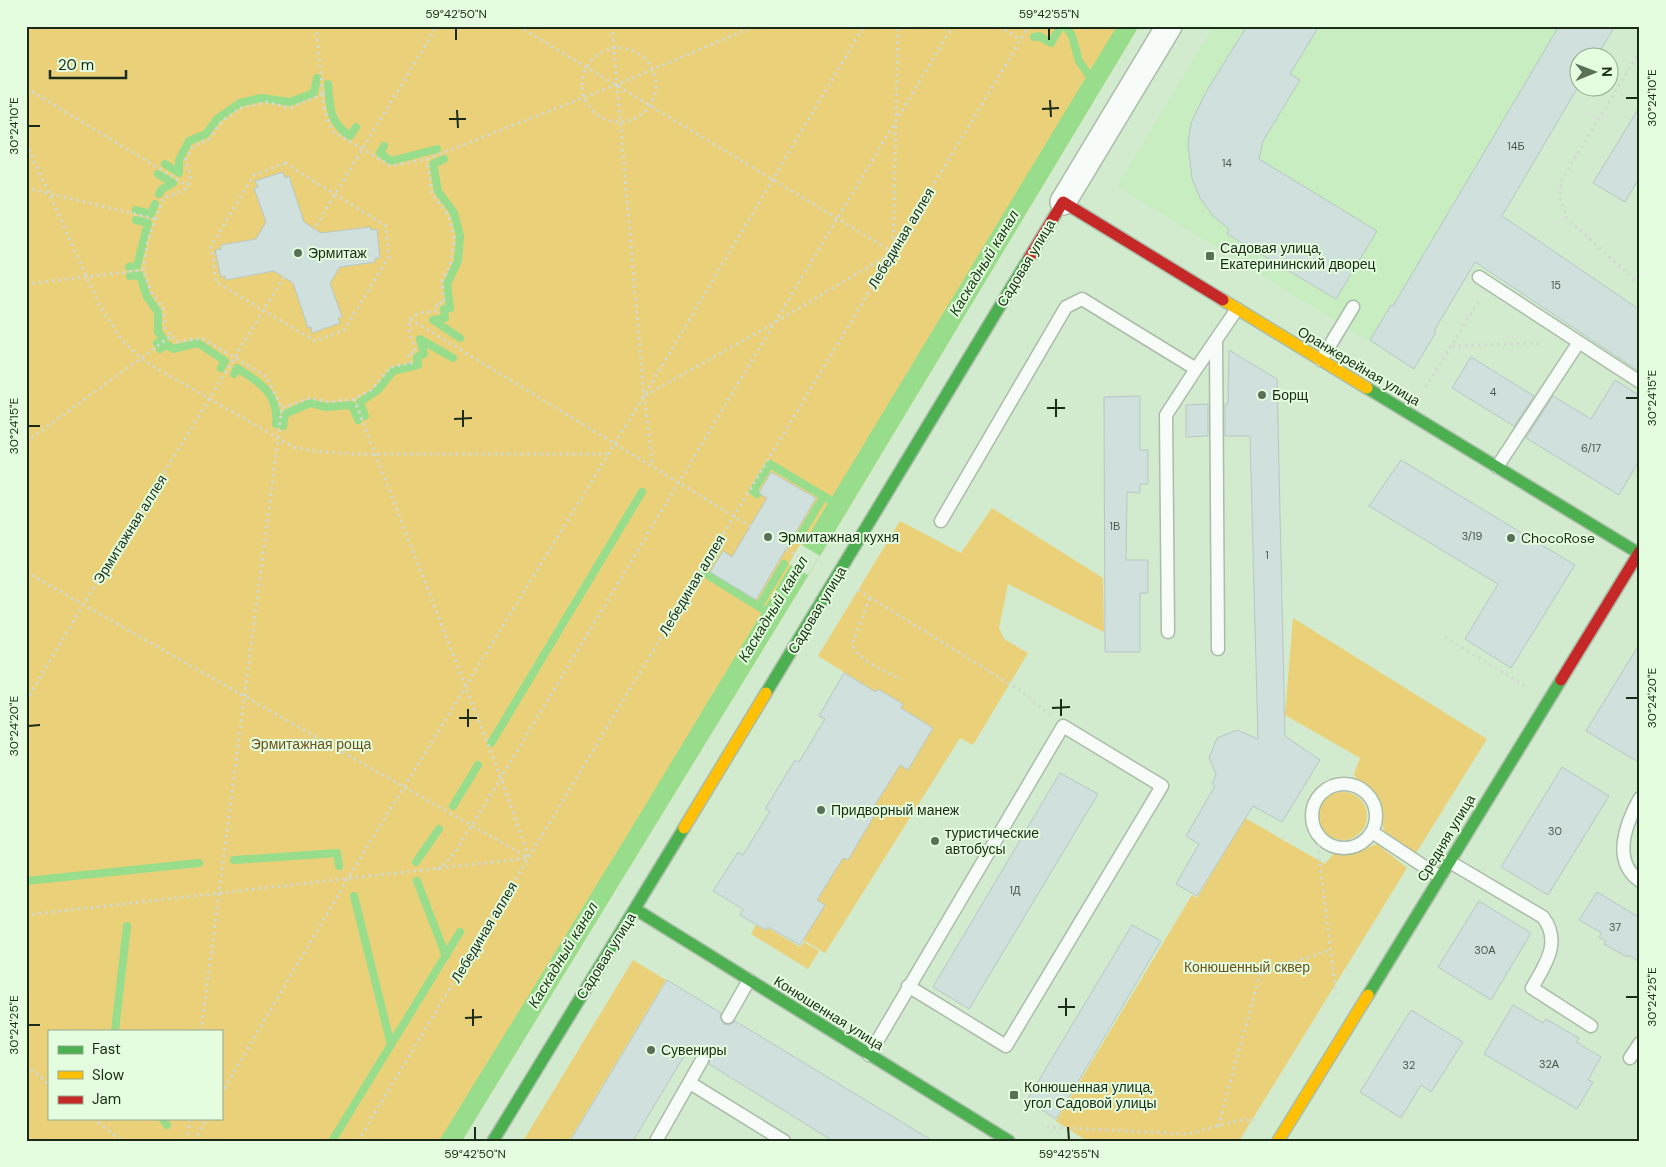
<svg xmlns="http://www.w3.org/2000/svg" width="1666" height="1167" font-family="'DM Sans',sans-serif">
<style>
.built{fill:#c7edc0}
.green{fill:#ead179;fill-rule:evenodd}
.water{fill:#97dd8c}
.pier{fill:#d2eace}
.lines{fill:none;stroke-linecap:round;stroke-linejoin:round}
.stream{stroke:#97dd8c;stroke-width:8}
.building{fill:#d0e0dc;stroke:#b7c7c5}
.lane-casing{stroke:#aabda8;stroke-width:15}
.street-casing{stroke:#aabda8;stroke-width:28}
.fast-casing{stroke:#aabda8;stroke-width:14}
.slow-casing{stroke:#aabda8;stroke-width:14}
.jam-casing{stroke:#aabda8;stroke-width:14}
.path{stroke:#d1d9d0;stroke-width:3;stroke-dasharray:2.5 4;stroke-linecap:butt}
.lane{stroke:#f8fcf8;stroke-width:12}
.street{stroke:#f8fcf8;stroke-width:25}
.fast{stroke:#4caf50;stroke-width:11}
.slow{stroke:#ffc107;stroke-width:11}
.jam{stroke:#c62828;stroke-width:11}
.ticks{fill:none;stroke:#1a2b18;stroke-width:2}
.poi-dot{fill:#5a6e58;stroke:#e3fdde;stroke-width:2}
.labels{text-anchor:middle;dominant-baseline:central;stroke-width:4;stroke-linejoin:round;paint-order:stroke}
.number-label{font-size:11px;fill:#485849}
.street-label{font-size:14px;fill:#1a2b18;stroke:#e3fdde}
.poi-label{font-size:14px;fill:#1a2b18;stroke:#e3fdde;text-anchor:start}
.park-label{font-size:14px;fill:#6d511c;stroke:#e3fdde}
.water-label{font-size:15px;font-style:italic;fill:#1f4219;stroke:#e3fdde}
.neatline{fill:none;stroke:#1a2b18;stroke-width:2}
.ticks-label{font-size:12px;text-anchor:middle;fill:#1a2b18}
</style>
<rect width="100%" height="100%" fill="#d2eace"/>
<!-- built -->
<path class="built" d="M1214,26H1615L1578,58V87L1504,213L1490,205L1434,331L1436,332L1414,369L1117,186Z"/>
<!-- green -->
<path class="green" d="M26,26H1139L814,566L462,1141H26ZM49,1031H221V1118H49Z
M992,508L1103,578L1104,632L1008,584L999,628L1004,639L1028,653L973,745L960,738L825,953L803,940L825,905L817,900L843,858L848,860L877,811L873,808L900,765L907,770L933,728L901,708L903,704L878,689L876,692L818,656L900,521L961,553Z
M1293,618L1487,739L1416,853L1384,831C1381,813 1382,801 1367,788C1362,783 1357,781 1354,774L1360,758L1285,715Z
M1319 816a24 24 0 1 1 48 0a24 24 0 1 1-48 0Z
M1245,818L1325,864L1334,853L1351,854L1377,844L1407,868L1239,1141H1087L1056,1121L1192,895L1197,898Z
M756,925L766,931L768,928L800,947L804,942L819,951L808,969L751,934Z
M633,960L666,980L569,1141H523Z"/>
<!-- water -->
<path class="water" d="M1117,26H1139L814,566L462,1141H439L623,842Z"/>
<!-- pier -->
<path class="pier" d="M800,544L820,556L808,575L789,564Z"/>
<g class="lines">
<!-- stream -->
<path class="stream" d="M1066,26L1072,36L1079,61L1093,81
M1034,37L1039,36L1051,43L1061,26
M328,84C330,108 329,122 350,136L356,127
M384,146L380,153L391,161L437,149
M444,159L433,164L438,191L454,213L460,236L458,261L447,284L450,308L444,309L445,318L433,320L460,338
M165,164L179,173V160L189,141L206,134L217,119L240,103L261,98L290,102L314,93L317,78
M158,174L173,183L162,189L159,194
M136,210L151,214L155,204
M129,267L137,266L148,223L136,220
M130,276L140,275L147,297L158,312V332L163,338L157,343
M160,349L167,344L173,349L198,343L225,361L221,368
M234,374L237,368C260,382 279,394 276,424
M365,416L360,402L378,390L393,371L418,365L417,357L424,354L420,339L453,358
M283,426L285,414L310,403L326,407L352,405L358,420
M757,494L753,491L770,464L830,500
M798,539L824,496
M719,546L703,572L764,610
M759,606L784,564
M491,743L642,492
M453,806L478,765
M234,860L337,853L339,866
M416,862L439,829
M26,881L199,863
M417,881L446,956
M354,896L391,1045
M115,1031L127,926
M162,1118L167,1125
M332,1141L460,932"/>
</g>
<!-- building -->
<path class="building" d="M1247,26H1319L1290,74L1300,80L1263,141L1259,159L1377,231L1336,299L1227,234L1229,229L1213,216L1200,198L1192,178L1188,144L1191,123L1206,92Z
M1559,26H1615L1596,58H1578V87L1502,216L1640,310V372L1475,262L1434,331L1436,332L1414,369L1370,340L1391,305L1393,306Z
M1640,106V177L1625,202L1593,183Z
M283,172L285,178L289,176L304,222L321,233L370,227L371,230L377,229L380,258H375V262L340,267L330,283L342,317L338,318L340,323L312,333L311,327L308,328L293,283L274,271L226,280L225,276L221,277L215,250L221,249V245L256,239L266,222L254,188L258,187L255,181Z
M1229,350L1277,379L1285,736L1320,760L1282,822L1253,806L1197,896L1176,884L1199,844L1186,836L1215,786L1212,784L1216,774L1209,758L1217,738L1237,730L1258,739L1250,436H1225V404H1228Z
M1471,357L1534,396L1514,426L1452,388Z
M1615,380L1640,396V459L1619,495L1526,438L1553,396L1591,419Z
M1140,396V450H1148V484H1140V493L1127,492L1126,560H1148V593H1140V652H1105L1104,397Z
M1208,404V436L1186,437V405Z
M1401,460L1575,565L1511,668L1465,639L1498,584L1369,506Z
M771,472L816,498L756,600L710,572L723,551L732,557L767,498L759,493Z
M1640,643V763L1586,731Z
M844,673L876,692L878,689L903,704L901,708L933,728L908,770L900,765L873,808L877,811L848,860L843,858L817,900L825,905L800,945L768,927L766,930L740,915L743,909L713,891L738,852L743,855L770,811L765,809L795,760L799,762L825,719L819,716Z
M1562,767L1609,796L1548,895L1501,867Z
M1060,773L1098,794L969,1009L933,987Z
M1597,892L1640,918V962L1628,955L1627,957L1604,944L1606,941L1599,937L1602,933L1579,920Z
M1479,901L1531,933L1491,1000L1438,967Z
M1132,925L1161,941L1056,1119L1027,1100Z
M667,980L721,1013L720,1018L724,1024L729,1025L735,1021L933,1141H833L709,1064L710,1059L706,1053L701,1052L695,1056L687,1051L633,1141H570Z
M1513,1005L1543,1023L1546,1019L1579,1038L1576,1042L1601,1057L1588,1080L1593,1082L1577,1109L1484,1054Z
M1411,1010L1463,1042L1431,1092L1421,1085L1401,1118L1360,1092Z"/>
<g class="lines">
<!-- lane casing -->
<g class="lane-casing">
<path id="lane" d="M1479,277L1640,382
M1216,342L1218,649
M1321,360L1353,307
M1497,467L1579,342
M941,521L1066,307L1082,299L1196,369L1237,309
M1168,632L1166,415L1196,369
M1312 816a32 32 0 1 1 64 0a32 32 0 1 1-64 0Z
M1640,798C1626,823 1611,861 1640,881
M1372,832L1440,877
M1450,862L1543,917C1562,942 1545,965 1532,988L1591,1026
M728,1017L749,980
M869,1055L1063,726L1162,786L1006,1046L908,986
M1630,1058L1640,1043
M690,1083L784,1141
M656,1141L702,1060"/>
</g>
<!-- street casing -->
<g class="street-casing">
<path id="street" d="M1063,202L1169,26"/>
</g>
<!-- fast casing -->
<g class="fast-casing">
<path id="fast" d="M1367,388L1640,554
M766,693L1029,258
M635,909L1009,1141
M1368,995L1561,680
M493,1141L684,828"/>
</g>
<!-- slow casing -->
<g class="slow-casing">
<path id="slow" d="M1223,300L1367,388
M684,828L766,693
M1278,1141L1368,995"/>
</g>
<!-- jam casing -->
<g class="jam-casing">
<path id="jam" d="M1029,258L1063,202L1223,300
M1561,680L1640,551"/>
</g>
<!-- path -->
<path class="path" d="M316,26L323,94
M518,26L893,252L774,323L646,395
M612,26L644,396L653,466
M999,26L1021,40
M582 85a37 37 0 1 1 74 0a37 37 0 1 1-74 0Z
M1640,51L1561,181L1560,198L1567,218L1640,285
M26,88L188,186
M323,94L324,108L332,131L391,166L427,159L432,194L449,216L454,239L450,266L442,281L444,303H437V311C402,312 406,325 416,352L408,354L411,363L391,367L371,390L354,399L330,402L310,398L282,408L267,377L202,338L177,342L165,328L164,310L151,291L143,270L148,240L164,197C187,193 197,183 185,161L193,146L209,139L222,121L241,108L267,102L290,108Z
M26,143L101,308L122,340L142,359L161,371L294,447L314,451L353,454H607
M427,159L618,84L755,26
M285,163L386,226L389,257L344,330L315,341L216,282L211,246L254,175Z
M26,188L156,219
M313,231L437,26
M893,252L898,26
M26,284L143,270
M410,319L750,526
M1452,346L1543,343
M1426,387L1480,299
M354,399L501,778L529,857
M26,442L171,336
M786,549L813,565
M26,572L529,858
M858,590L1018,689L1050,715
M870,598L852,644C858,661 886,671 901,680
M1445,637L1525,686
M26,701L83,605L284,277
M1322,839L1318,846L1336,994
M438,870L454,854L501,778L953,26
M26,915L528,858
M201,1031L282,408
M26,1065L49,1084
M221,1094L347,880L644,396L864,26
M93,1118L122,1141
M1218,1126L1261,972L1331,950
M1047,1127L1188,1134L1240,1120H1258
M187,1141L190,1118
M194,1141L207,1118
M358,1141L1029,26"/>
<!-- lane -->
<use href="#lane" class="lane"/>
<!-- street -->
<use href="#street" class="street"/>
<!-- fast -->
<use href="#fast" class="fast"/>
<!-- slow -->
<use href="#slow" class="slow"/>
<!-- jam -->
<use href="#jam" class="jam"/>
</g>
<!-- ticks -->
<path class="ticks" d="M456,28V40M1049,28V40M1626,98H1638M1050,100L1051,117M1042,109L1059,108M457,110L458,128M449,119H466M28,126H40M1626,398H1638M1056,399V417M1047,408H1065M463,410V427M454,419L472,418M28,426H40M1626,698H1638M1061,699V716M1052,708L1070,707M468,709V727M459,718H477M28,726L40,725M1626,997H1638M1066,998V1016M1058,1007H1075M473,1009V1026M465,1018L482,1017M28,1025H40M475,1127V1140M1068,1127L1069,1140"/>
<!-- markers -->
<g class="poi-dot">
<circle cx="298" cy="253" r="5"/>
<rect x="1205" y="251" width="10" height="10" rx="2.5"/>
<circle cx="1262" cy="395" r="5"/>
<circle cx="768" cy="537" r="5"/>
<circle cx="1511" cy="538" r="5"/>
<circle cx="821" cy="810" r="5"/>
<circle cx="935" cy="841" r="5"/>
<circle cx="651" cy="1050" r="5"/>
<rect x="1009" y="1090" width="10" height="10" rx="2.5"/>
</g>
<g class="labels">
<!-- number labels -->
<g class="number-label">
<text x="1516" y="146">14Б</text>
<text x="1227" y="163">14</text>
<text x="1556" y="285">15</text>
<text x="1493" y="392">4</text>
<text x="1591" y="448">6/17</text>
<text x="1115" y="526">1В</text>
<text x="1472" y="536">3/19</text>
<text x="1267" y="555">1</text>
<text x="1555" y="831">30</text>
<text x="1015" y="890">1Д</text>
<text x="1615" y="927">37</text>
<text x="1485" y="950">30А</text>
<text x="1549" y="1064">32А</text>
<text x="1409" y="1065">32</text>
</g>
<!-- street labels -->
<g class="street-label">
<text transform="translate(901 238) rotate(-59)">Лебединая аллея</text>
<text transform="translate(1026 263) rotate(-59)">Садовая улица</text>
<text transform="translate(1359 366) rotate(31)">Оранжерейная улица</text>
<text transform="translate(130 529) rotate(-58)">Эрмитажная аллея</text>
<text transform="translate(692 585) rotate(-59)">Лебединая аллея</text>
<text transform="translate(817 610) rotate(-59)">Садовая улица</text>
<text transform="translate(1446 838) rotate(-59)">Средняя улица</text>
<text transform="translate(484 932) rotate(-59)">Лебединая аллея</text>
<text transform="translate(606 956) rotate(-58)">Садовая улица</text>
<text transform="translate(829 1013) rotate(32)">Конюшенная улица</text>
</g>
<!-- poi labels -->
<g class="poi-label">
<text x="1220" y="248">Садовая улица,<tspan x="1220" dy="16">Екатерининский дворец</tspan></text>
<text x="308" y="253">Эрмитаж</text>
<text x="1272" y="395">Борщ</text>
<text x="778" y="537">Эрмитажная кухня</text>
<text x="1521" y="538">ChocoRose</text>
<text x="831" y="810">Придворный манеж</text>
<text x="945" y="833">туристические<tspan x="945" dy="16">автобусы</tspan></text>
<text x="661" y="1050">Сувениры</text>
<text x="1024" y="1087">Конюшенная улица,<tspan x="1024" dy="16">угол Садовой улицы</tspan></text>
</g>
<!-- park labels -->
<g class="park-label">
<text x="311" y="744">Эрмитажная роща</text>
<text x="1247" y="967">Конюшенный сквер</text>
</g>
<!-- water labels -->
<g class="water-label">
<text transform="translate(984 263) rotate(-59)">Каскадный канал</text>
<text transform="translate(773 609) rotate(-59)">Каскадный канал</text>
<text transform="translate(563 955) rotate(-59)">Каскадный канал</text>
</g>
</g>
<!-- border -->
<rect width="1666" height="1167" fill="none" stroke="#e3fdde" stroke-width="55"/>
<!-- legend -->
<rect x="48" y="1030" width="175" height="90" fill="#e3fdde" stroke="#93a98f"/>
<rect x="58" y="1046" width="25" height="8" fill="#4caf50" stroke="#93a98f"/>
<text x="92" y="1054" font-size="15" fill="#1a2b18">Fast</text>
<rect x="58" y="1071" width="25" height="8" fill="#ffc107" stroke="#93a98f"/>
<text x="92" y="1080" font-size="15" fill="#1a2b18">Slow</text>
<rect x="58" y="1096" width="25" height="8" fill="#c62828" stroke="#93a98f"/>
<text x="92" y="1104" font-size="15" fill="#1a2b18">Jam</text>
<!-- north arrow -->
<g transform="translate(1594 72) rotate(89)"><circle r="24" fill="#e3fdde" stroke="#93a98f"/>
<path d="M0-4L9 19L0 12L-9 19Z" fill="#5a6e58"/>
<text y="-8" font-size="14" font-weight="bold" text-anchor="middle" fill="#1a2b18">N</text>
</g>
<!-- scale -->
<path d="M50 70v8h76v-8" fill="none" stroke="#1a2b18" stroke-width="2.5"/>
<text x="58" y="70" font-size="15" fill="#1a2b18" stroke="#e3fdde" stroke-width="4" paint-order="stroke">20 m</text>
<rect x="28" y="28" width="1610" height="1112" class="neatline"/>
<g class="ticks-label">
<text x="456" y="18">59°42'50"N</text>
<text x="1049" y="18">59°42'55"N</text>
<text transform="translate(1652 98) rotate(-90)" y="4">30°24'10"E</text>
<text transform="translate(14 126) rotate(-90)" y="4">30°24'10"E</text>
<text transform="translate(1652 398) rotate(-90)" y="4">30°24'15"E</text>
<text transform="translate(14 426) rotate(-90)" y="4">30°24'15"E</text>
<text transform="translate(1652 698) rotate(-90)" y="4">30°24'20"E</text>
<text transform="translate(14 726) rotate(-90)" y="4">30°24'20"E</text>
<text transform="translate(1652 997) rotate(-90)" y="4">30°24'25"E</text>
<text transform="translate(14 1025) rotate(-90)" y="4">30°24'25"E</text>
<text x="475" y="1158">59°42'50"N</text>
<text x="1069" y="1158">59°42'55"N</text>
</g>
</svg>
